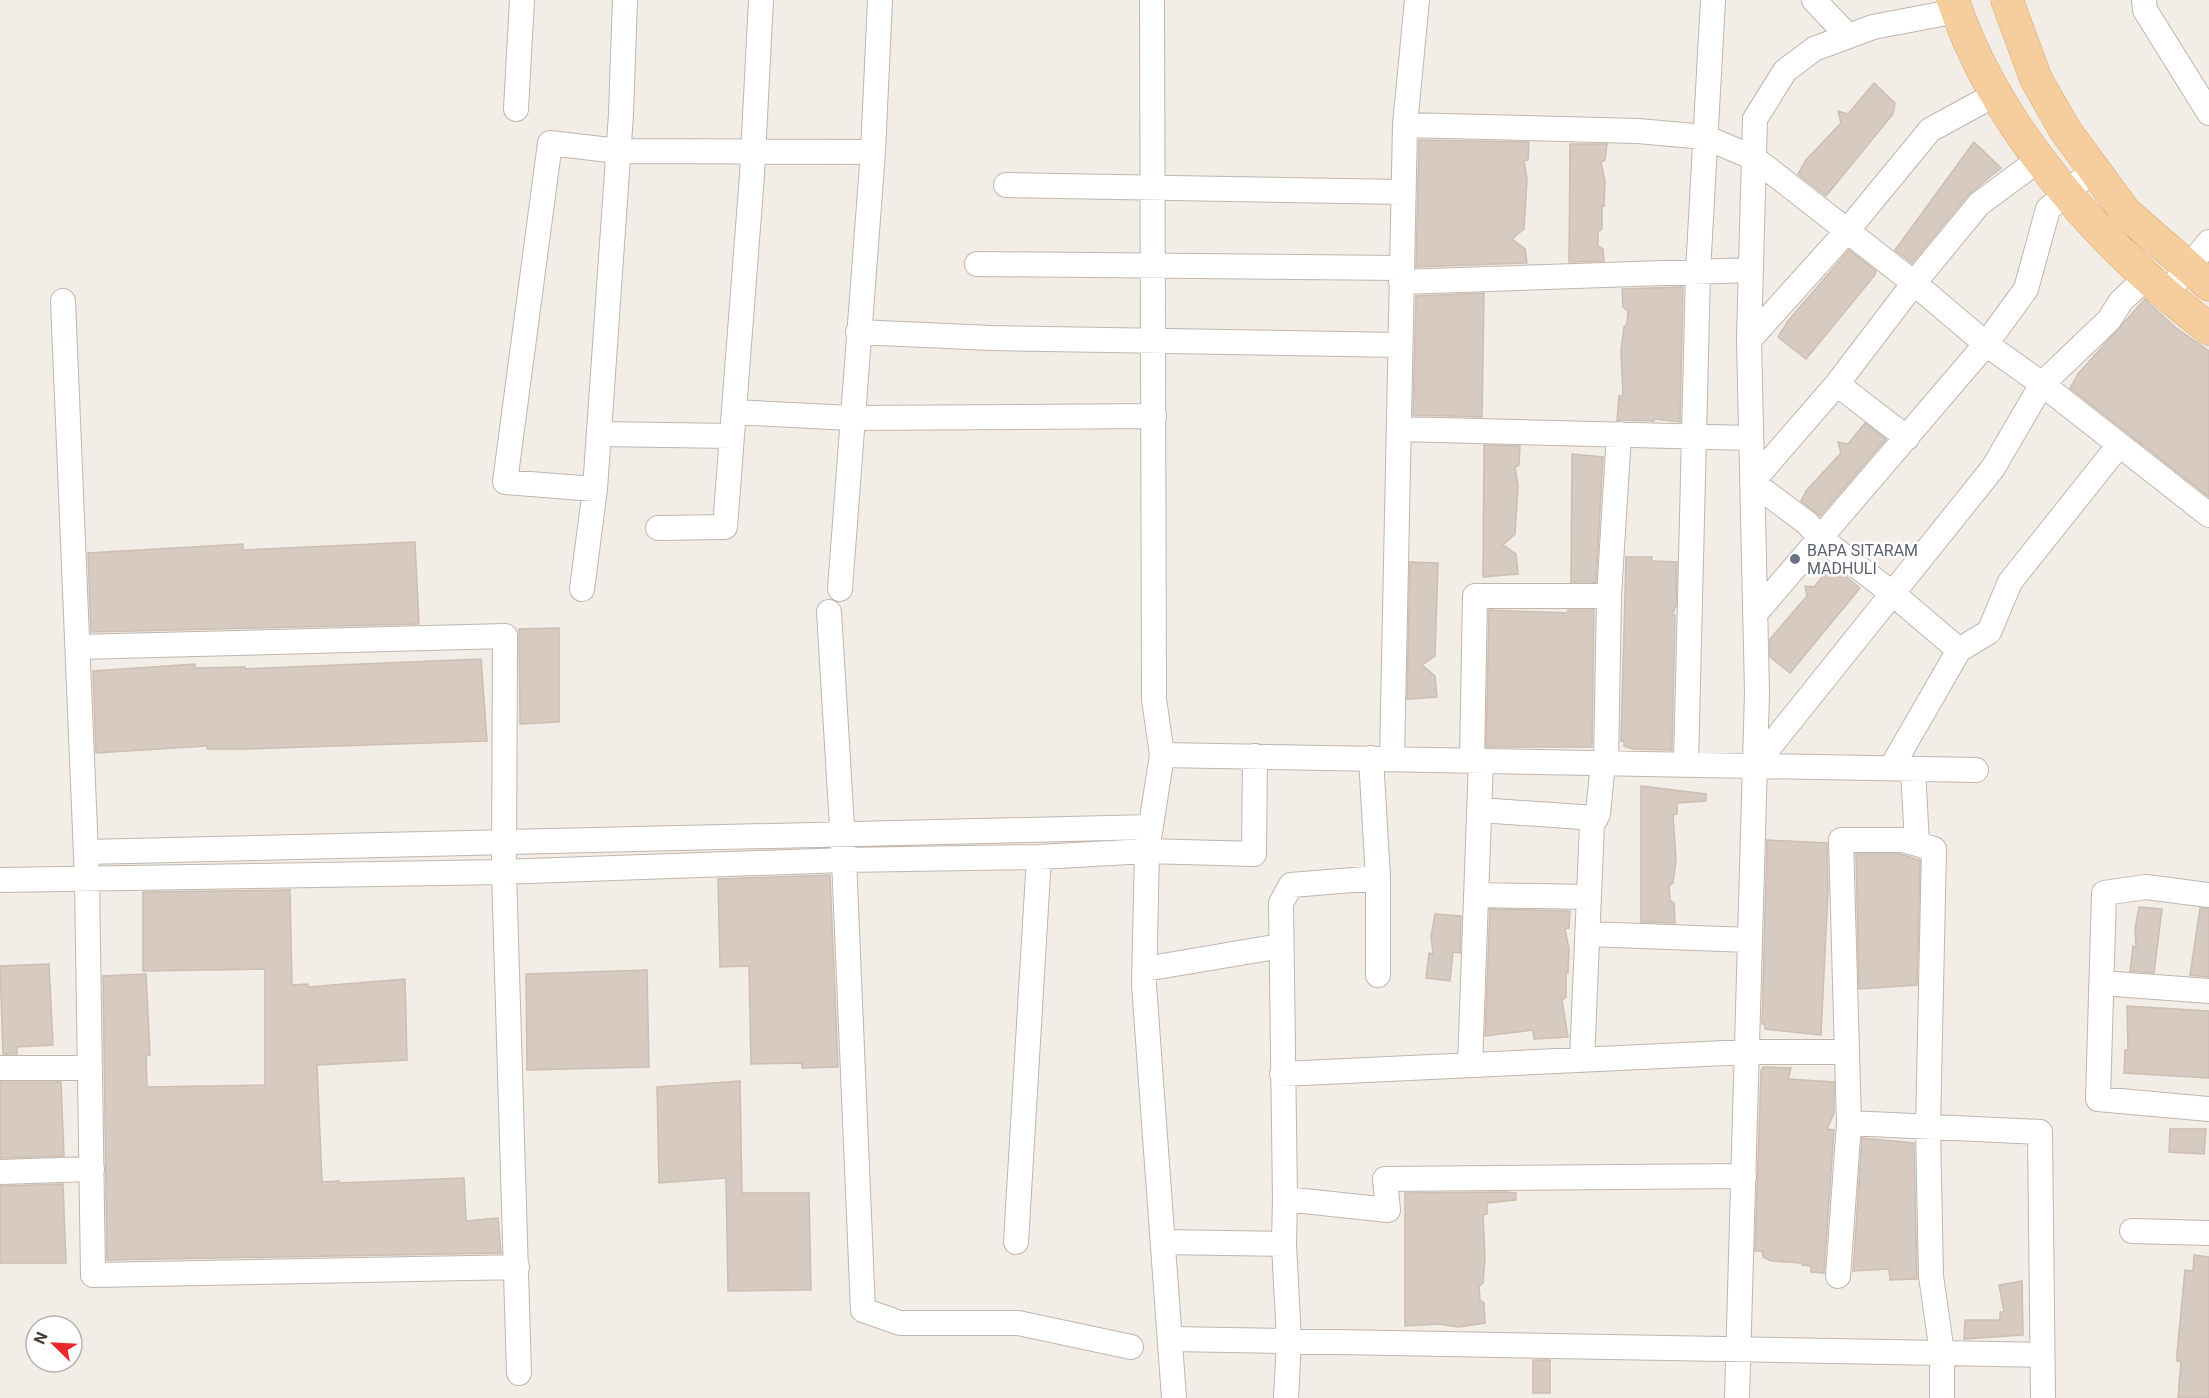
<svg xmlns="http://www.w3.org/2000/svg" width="2209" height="1398" font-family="Roboto,sans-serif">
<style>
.building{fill:#d6cac1;stroke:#cdbeb1;stroke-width:1.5}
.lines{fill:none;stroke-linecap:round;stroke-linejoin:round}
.minor-casing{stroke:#c0b6ae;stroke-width:26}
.major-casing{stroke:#daa76d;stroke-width:33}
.minor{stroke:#fff;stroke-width:24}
.major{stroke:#f6cd9c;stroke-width:32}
.worship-dot{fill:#6b7280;stroke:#fff;stroke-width:2}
.labels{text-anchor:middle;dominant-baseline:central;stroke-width:5;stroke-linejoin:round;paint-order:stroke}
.worship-label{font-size:16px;fill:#5b616d;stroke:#fff;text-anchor:start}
</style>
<rect width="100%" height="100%" fill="#f2ede7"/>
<!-- building -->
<path class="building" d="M1874,83L1895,103L1893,114L1826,196L1798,174L1806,160L1841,123L1838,111L1848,114Z
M1419,140L1529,142L1528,160L1524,161L1527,179L1524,229L1512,239L1525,249L1527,263L1416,267Z
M1974,142L2001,168L1968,195L1912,263L1895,250Z
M1570,144H1607L1605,160L1601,162L1605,182L1604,206L1602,205V229L1598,232V246L1603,249L1604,261L1569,262Z
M1849,250L1876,271L1875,275L1806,359L1778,337L1788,321Z
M1683,287L1680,422L1654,419V421L1617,420L1619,396L1623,395L1621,351L1624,327L1627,324L1628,311L1623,307L1622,289Z
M1484,293L1482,417L1413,415L1416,296Z
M2145,299L2175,327L2209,351V497L2070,388L2078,374Z
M1865,423L1886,439L1820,516L1801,501L1806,491L1841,453L1838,442L1848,444Z
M1484,445L1520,446L1519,465L1515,467L1518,485L1515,534L1503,545L1516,554L1518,574L1483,577Z
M1572,454L1603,457L1596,582H1571Z
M415,542L419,624L91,632L88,553L243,544V550Z
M1626,557H1652V561L1677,562L1676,606L1672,615H1675L1672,750L1633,749L1624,746V741H1621Z
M1410,562L1438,563L1435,656L1422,665L1435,676L1437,697L1410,699H1407Z
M1832,565L1860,588L1790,673L1770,657V639L1807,596L1805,586L1814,587Z
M1489,610L1568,613V610H1594L1592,747H1486Z
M559,628V722L520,724L519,629Z
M481,659L487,741L249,749H207V746L96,753L93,671L195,664V668L245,667V669Z
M1641,786L1706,794V801L1677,803V814L1673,815L1676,860L1673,883L1669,886L1670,900L1674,903L1675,923L1641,922Z
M1767,840L1827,843L1828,890L1821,1035L1765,1029V1024H1762Z
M1856,854H1900L1920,860L1917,985L1859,989Z
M830,875L838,1067L802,1068V1063L751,1064L749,966L720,967L718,879Z
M290,890L292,985L308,984V987L405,979L407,1060L317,1065L322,1182L339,1181V1183L464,1178L466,1221L498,1218L501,1253L107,1260L103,976L146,974L150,1055L146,1056L147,1087L265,1085V969L143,971V892Z
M2139,907L2162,909L2154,973L2130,971L2133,946L2136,947L2135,929Z
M2200,908L2209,909V977L2190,975Z
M1490,909L1570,911L1569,928L1565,929L1569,949L1568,973H1566V997L1562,1000L1568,1037L1534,1039L1533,1030L1485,1036Z
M1435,914L1461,916L1460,953L1453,952L1450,981L1426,978L1429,953L1433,954L1431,936Z
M49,964L53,1045L17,1047V1054H3L0,966Z
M647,970L649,1067L527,1070L526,974Z
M2127,1006L2209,1011V1078L2124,1073L2125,1050H2128Z
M1763,1067L1791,1068L1788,1079L1834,1082V1113L1827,1129L1834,1130L1824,1273L1811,1272V1266L1802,1265V1263L1771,1261L1763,1257L1762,1251H1755L1761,1071Z
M740,1081L742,1193H809L811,1290L728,1291L726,1178L659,1183L657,1087Z
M0,1082H61L64,1156L0,1158Z
M2170,1129H2206L2204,1154L2169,1152Z
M1862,1138L1914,1143L1917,1279L1890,1280L1889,1269L1853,1271Z
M63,1184L66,1263H0V1186Z
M1506,1192L1516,1193V1200L1487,1203V1214L1483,1215L1485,1259L1483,1283L1479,1286L1480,1300L1484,1303L1485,1323L1459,1327L1438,1324L1405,1326V1193Z
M2194,1255L2209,1257V1398H2178L2181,1361H2177V1353L2185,1270L2193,1271Z
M2022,1281L2023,1335L1964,1339L1965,1320H2000V1312H2004L1999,1285Z
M1533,1360H1550V1393H1533Z"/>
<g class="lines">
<!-- minor casing -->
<g class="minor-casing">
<path id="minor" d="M1152,0L1154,699L1162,755L1147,851L1144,985L1174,1398
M1814,0L1848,36
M2144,0L2145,10L2209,113
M516,109L522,0
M1405,125L1417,0
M873,152L880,0
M1006,185L1403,192
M977,264L1402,268
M1401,282L1751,270
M2165,295L2209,242
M63,301L87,879L93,1275L517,1267
M858,332L991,338L1400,345
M1749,340L1847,231L1930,130L1996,94
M1837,384L1907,438
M734,412L851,418L1154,416
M1399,429L1751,438
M599,434L732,436
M595,489L505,482L550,143L618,151L873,152L840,589
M658,528L725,527L752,175L761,0
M582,589L595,489L621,114L625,0
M829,612L844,860L863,1310L900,1323H1018L1131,1347
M1755,614L1986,344L2026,289L2048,209L2094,169
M78,647L505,636L504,872L519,1373
M1959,650L1892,593L1820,538L1807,523L1752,482L1837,384L1914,283L1979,204L2041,158
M1162,755L1976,770
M1371,758L1378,878V975
M1392,759L1405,125L1638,131L1705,137L1754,158L1914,283L1986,344L2042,384L2209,515
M1472,760L1475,596H1609
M1606,763L1609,596L1619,434
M1686,764L1698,272L1713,0
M1755,765L1993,468L2042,384L2109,320L2121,301L2146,278
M1891,768L1959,650L1989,632L2010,582L2119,445
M1913,769L1917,844L1902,840H1841L1849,1123L2040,1132L2043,1398
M1479,810L1596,818
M1917,844L1934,849L1928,1127L1931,1276L1942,1353L2042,1355
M86,852L1151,827
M0,880L504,872L844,860L1039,857L1147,851L1254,854L1255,756
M1476,895L1589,897
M2209,895L2146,887L2104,893L2098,1099L2209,1109
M1588,934L1750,940
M1145,969L1281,946
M2102,983L2209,991
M1582,1060L1592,824L1598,814L1603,762
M1470,1065L1481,760
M0,1068H90
M1282,1074L1747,1052H1846
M0,1172L92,1169
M1285,1199L1281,903L1291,885L1378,878
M2132,1231L2209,1233
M1016,1242L1039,857
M1163,1242L1284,1244L1285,1199L1388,1210L1385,1179L1744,1176
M1284,1244L1289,1341L1286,1398
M1838,1276L1849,1123
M1170,1339L1942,1353V1398
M1737,1398L1757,692L1749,340L1755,119L1785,71L1814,49L1873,27L1957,11"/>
</g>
<!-- major casing -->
<g class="major-casing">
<path id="major" d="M1953,0C1996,129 2102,247 2209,329
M2007,0L2036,79L2065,130L2126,213L2209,285"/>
</g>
<!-- minor -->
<use href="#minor" class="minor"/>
<!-- major -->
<use href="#major" class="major"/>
</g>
<!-- markers -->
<circle class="worship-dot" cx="1795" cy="559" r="6"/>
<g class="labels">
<!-- worship labels -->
<g class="worship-label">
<text x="1807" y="550">BAPA SITARAM<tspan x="1807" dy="18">MADHULI</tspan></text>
</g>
</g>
<!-- north arrow -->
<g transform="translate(54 1344) rotate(294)"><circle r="28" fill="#ffffff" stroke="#b5b1af" stroke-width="1.5"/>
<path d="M0-4.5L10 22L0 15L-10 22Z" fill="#e9282b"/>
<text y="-9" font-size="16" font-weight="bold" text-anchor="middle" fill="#453d37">N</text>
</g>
</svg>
